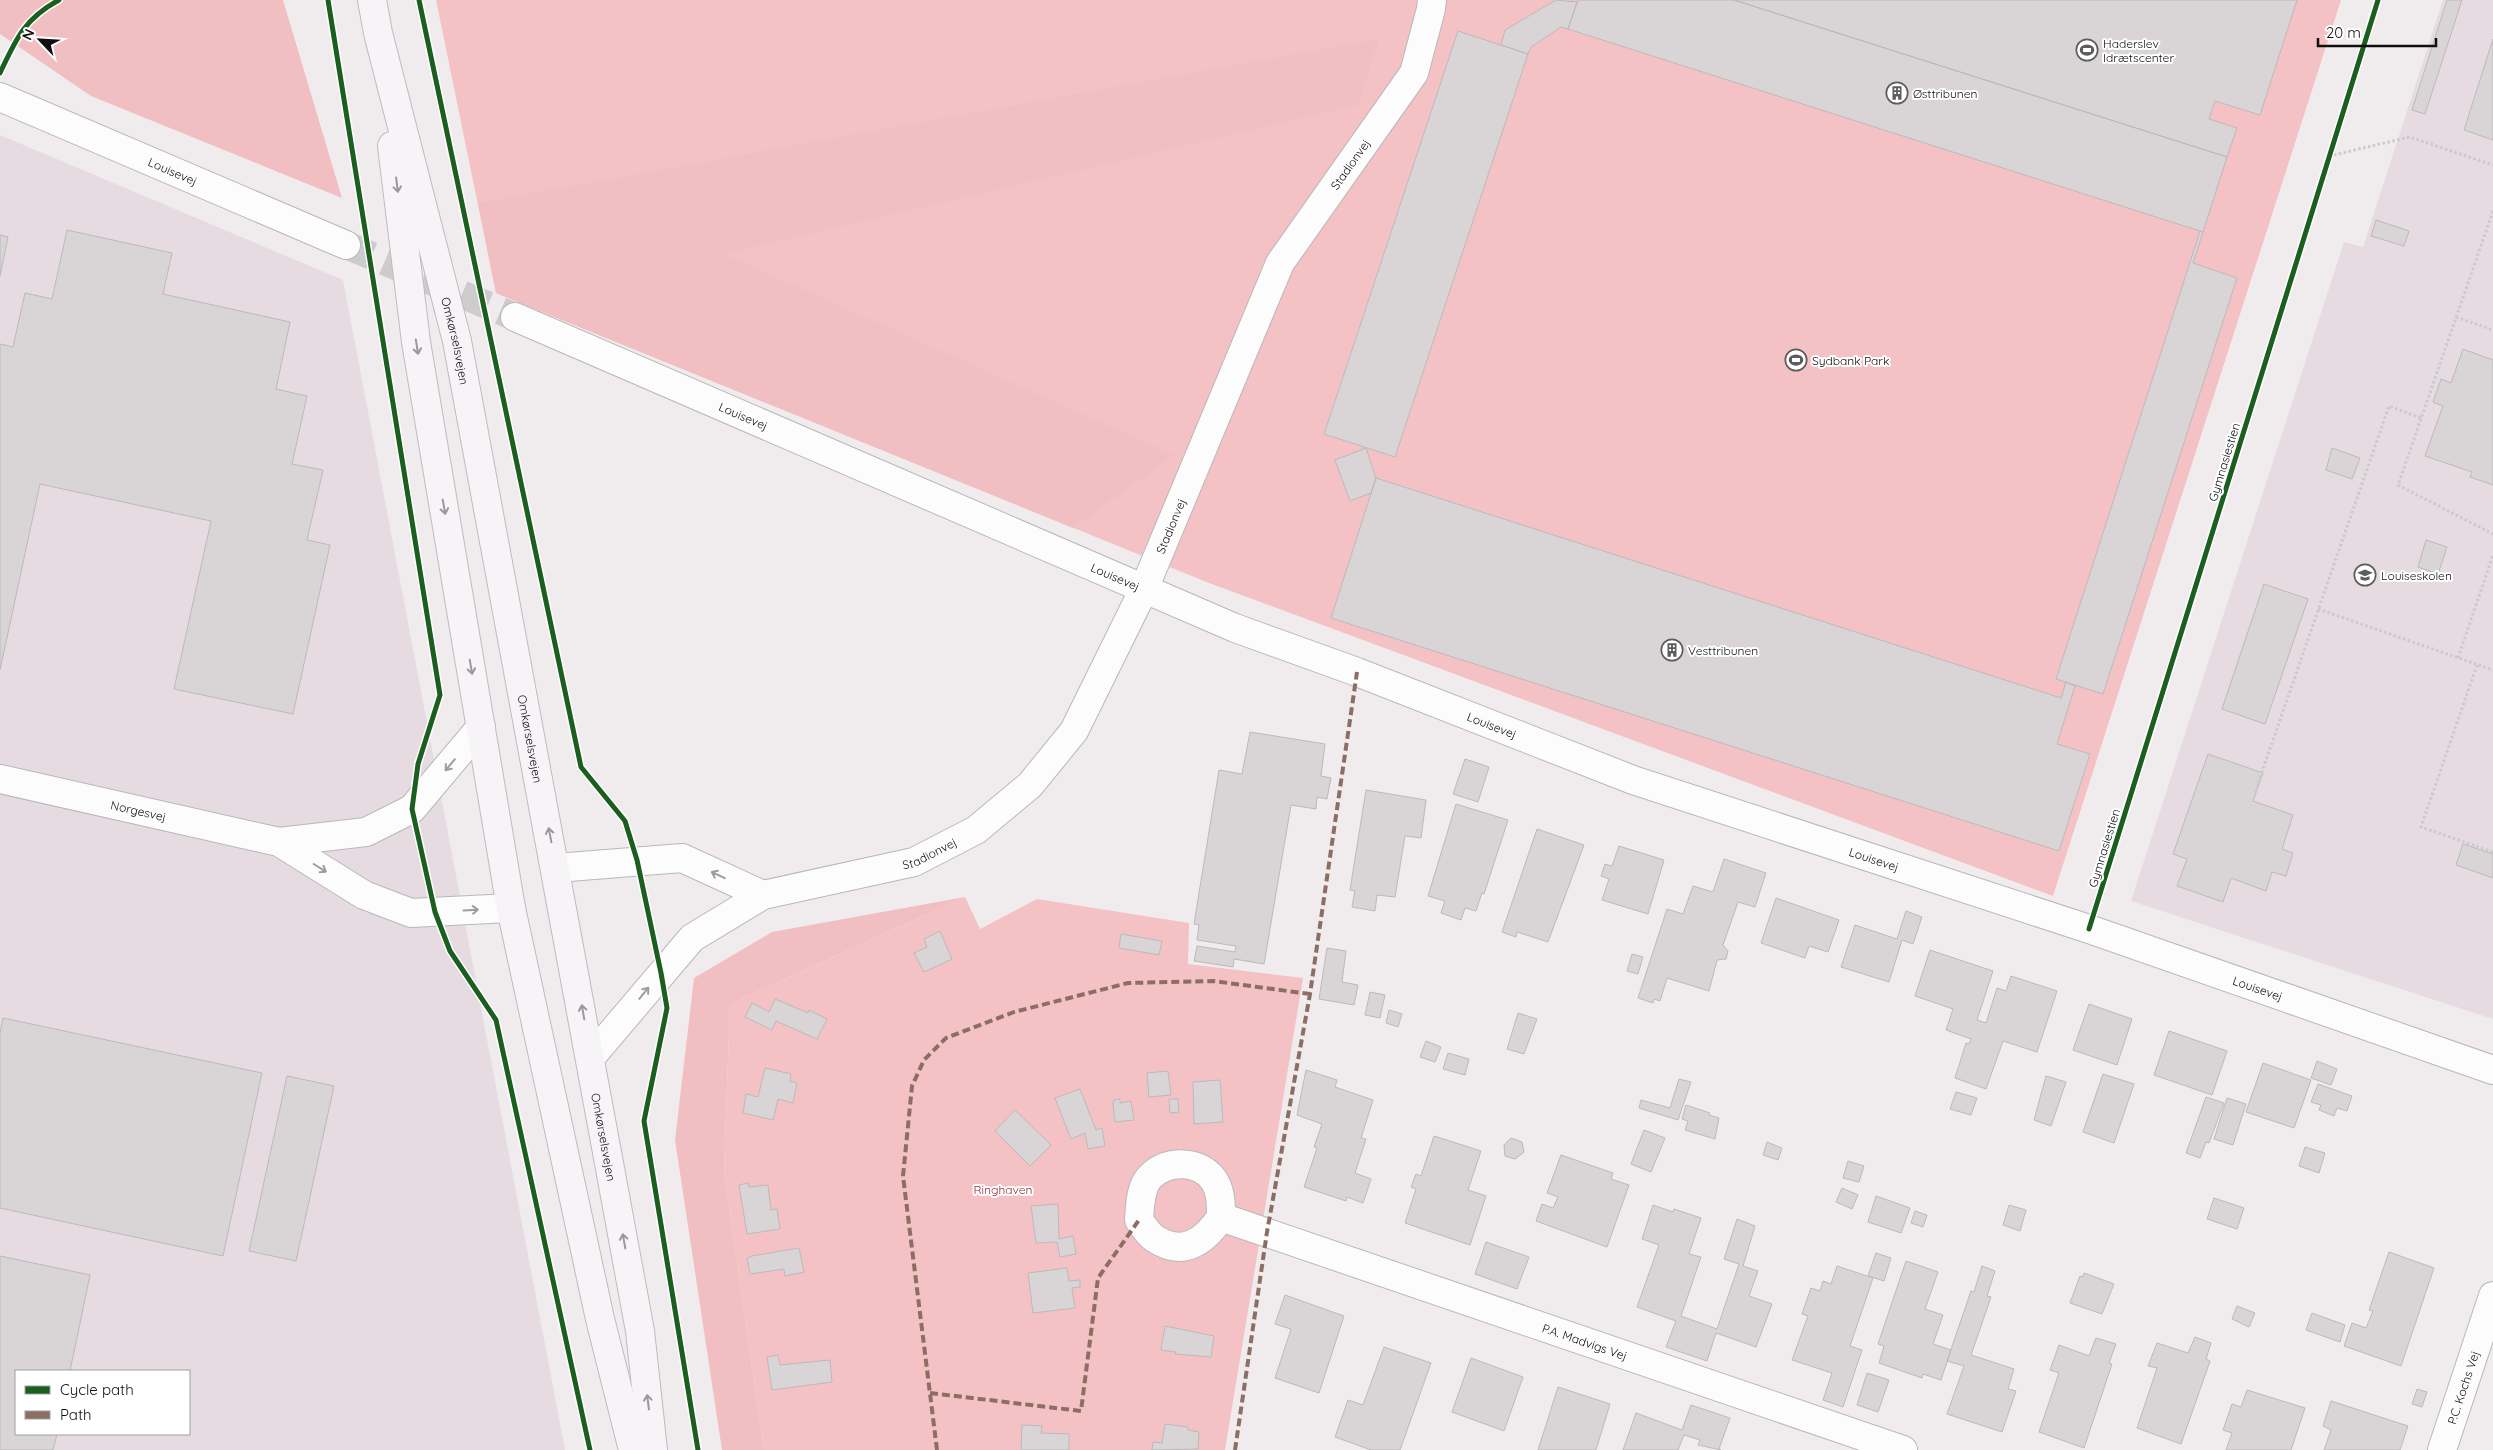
<svg xmlns="http://www.w3.org/2000/svg" width="2493" height="1450" font-family="Quicksand,sans-serif">
<style>
.built{fill:#e5dbe1;fill-rule:evenodd}
.green{fill:#f4c2c4}
.forest{fill:#f1bfc1}
.building{fill:#d9d5d7;stroke:#bcb9ba}
.lines{fill:none;stroke-linecap:round;stroke-linejoin:round}
.minor-tunnel{stroke:#cecbcd;stroke-width:28;stroke-dasharray:28 14;stroke-linecap:butt}
.minor-casing{stroke:#bab7b9;stroke-width:30}
.major-casing{stroke:#c0b9c1;stroke-width:30}
.path{stroke:#cbcacb;stroke-width:3;stroke-dasharray:2.5 2.5;stroke-linecap:butt}
.minor{stroke:#fdfcfc;stroke-width:28}
.major{stroke:#f7f4f8;stroke-width:28}
.quiet{stroke:#8d6e63;stroke-width:4;stroke-dasharray:8 4;stroke-linecap:butt}
.cycleway-casing{stroke:#fff;stroke-width:8}
.cycleway{stroke:#1b5e20;stroke-width:5}
.oneway{stroke:#9b989b}
.oneway2{stroke:#9e9d9d}
.labels{text-anchor:middle;dominant-baseline:central;stroke-width:4;stroke-linejoin:round;paint-order:stroke}
.poi-label{font-size:12px;fill:#100e0f;stroke:#fff;text-anchor:start}
.street-label{font-size:12px;fill:#100e0f;stroke:#fff}
.park-label{font-size:12px;fill:#8f2b34;stroke:#fff}
</style>
<rect width="100%" height="100%" fill="#f0ecee"/>
<!-- built -->
<path class="built" d="M2443,0H2493V1019L2131,901L2344,242L2363,247Z
M0,135L343,280L565,1450H0ZM16,1371H189V1434H16Z"/>
<!-- green -->
<path class="green" d="M436,0H2341L2053,896L1209,583L496,293Z
M965,897L980,929L1037,899L1189,923L1188,964L1303,978L1225,1450H764L724,1170L730,1004Z"/>
<!-- forest -->
<path class="forest" d="M0,0H283L342,198L91,96L0,34Z
M1379,39L1358,105L724,254L1174,455L1073,528L496,293L478,203Z
M965,897L730,1004L724,1170L764,1450H722L675,1140L694,978L772,932Z"/>
<!-- building -->
<path class="building" d="M1556,0L1577,2L1568,29L1561,27L1531,47L1528,54L1501,45L1505,30Z
M1578,0H1734L2227,157L2203,232L1568,29Z
M1734,0H2297L2260,115L2215,101L2209,119L2237,128L2227,157Z
M2447,0H2462L2425,114L2412,110Z
M1458,31L1528,54L1395,457L1324,434Z
M2493,39V140L2464,130Z
M2376,220L2409,231L2404,246L2371,236Z
M67,230L172,253L163,294L290,322L276,389L307,396L292,464L323,470L307,540L330,545L293,714L174,689L211,521L40,484L0,670V344L13,347L25,293L52,299Z
M2200,231L2203,232L2193,263L2237,278L2103,694L2056,679Z
M0,235L8,237L0,276Z
M2463,349L2493,360V485L2470,477L2472,472L2425,456L2443,406L2433,402L2441,379L2451,383Z
M1366,448L1376,478L1371,493L1350,501L1335,460Z
M2332,448L2360,458L2352,479L2326,470Z
M1376,478L2061,698L2066,682L2075,686L2057,744L2090,754L2059,851L1331,618Z
M2426,540L2447,547L2438,574L2418,567Z
M2264,584L2308,599L2265,724L2222,709Z
M1250,732L1325,744L1321,776L1331,778L1327,799L1317,797L1316,809L1291,805L1264,964L1234,959L1233,967L1194,961L1197,946L1235,952L1236,946L1197,940L1199,925L1194,924L1219,770L1242,774Z
M2208,754L2263,773L2253,801L2293,815L2282,849L2293,853L2286,876L2272,872L2266,891L2231,878L2223,902L2177,886L2187,859L2173,854Z
M1465,759L1489,767L1478,802L1453,794Z
M1366,790L1426,800L1421,838L1405,836L1395,897L1377,895L1375,911L1352,907L1355,891L1350,890Z
M1456,804L1508,820L1484,894L1482,893L1476,911L1465,908L1461,920L1441,913L1445,901L1428,896Z
M1537,829L1584,845L1548,942L1517,932L1516,937L1502,932Z
M2463,844L2493,854V878L2456,865Z
M1619,846L1664,860L1648,914L1602,900L1609,879L1601,876L1605,864L1612,866Z
M1724,859L1766,873L1755,907L1738,902L1723,945L1728,951L1726,959L1717,960L1709,991L1667,978L1660,1001L1654,999L1653,1003L1638,998L1667,909L1683,914L1693,886L1713,892Z
M1776,898L1839,920L1828,952L1809,946L1805,958L1761,943Z
M1906,911L1922,917L1913,944L1902,940L1889,982L1841,967L1855,925L1897,939Z
M940,931L952,959L924,972L914,953L927,947L924,939Z
M1121,934L1162,941L1159,955L1119,948Z
M1327,948L1346,951L1342,982L1358,985L1354,1005L1319,999Z
M1930,950L1993,971L1977,1020L1986,1023L1997,988L2006,991L2011,976L2057,991L2037,1052L2003,1041L1986,1089L1955,1078L1966,1043L1969,1044L1971,1039L1946,1030L1953,1009L1915,996Z
M1632,954L1643,957L1638,974L1627,971Z
M1370,992L1385,995L1380,1018L1365,1015Z
M775,999L808,1013L809,1010L827,1019L817,1039L776,1021L772,1030L745,1017L752,1003L769,1012Z
M2089,1004L2132,1019L2117,1065L2073,1050Z
M1389,1010L1402,1014L1398,1027L1386,1023Z
M1518,1013L1537,1019L1524,1054L1507,1049Z
M3,1018L262,1073L223,1256L0,1208V1033Z
M2169,1031L2227,1051L2212,1095L2154,1075Z
M1426,1041L1441,1047L1435,1062L1420,1057Z
M1448,1053L1469,1059L1465,1075L1443,1069Z
M2317,1061L2337,1069L2331,1085L2311,1078Z
M2263,1063L2311,1080L2294,1128L2246,1112Z
M765,1068L791,1074L790,1081L797,1083L793,1103L778,1099L773,1120L743,1113L746,1094L758,1097Z
M1306,1070L1337,1080L1335,1087L1373,1100L1361,1138L1366,1139L1355,1173L1371,1179L1363,1203L1347,1197L1346,1201L1304,1187L1317,1148L1314,1147L1322,1124L1297,1115Z
M1168,1071L1171,1095L1149,1097L1147,1073Z
M2103,1074L2134,1084L2114,1143L2083,1132Z
M287,1076L334,1086L296,1261L249,1251Z
M2046,1076L2066,1082L2051,1126L2034,1120Z
M1679,1079L1691,1082L1678,1120L1639,1108L1641,1100L1670,1108Z
M1220,1080L1223,1122L1194,1124L1193,1082Z
M2318,1084L2352,1096L2347,1111L2337,1108L2334,1116L2319,1110L2321,1105L2311,1102Z
M1080,1089L1096,1130L1102,1128L1105,1146L1088,1149L1085,1133L1071,1139L1055,1098Z
M1956,1092L1977,1098L1971,1115L1950,1109Z
M2206,1097L2224,1103L2209,1143L2206,1142L2200,1158L2186,1153Z
M2227,1098L2246,1104L2233,1145L2214,1139Z
M1120,1099V1103L1131,1101L1134,1120L1115,1122L1113,1104L1114,1100Z
M1169,1099H1178L1179,1112L1170,1113Z
M1686,1105L1710,1113L1709,1115L1719,1118L1715,1139L1685,1130L1688,1121L1682,1119Z
M1015,1110L1051,1145L1030,1166L995,1131Z
M1644,1130L1665,1138L1651,1172L1631,1164Z
M1434,1136L1481,1151L1468,1190L1486,1196L1470,1245L1405,1223L1416,1189L1411,1187L1416,1174L1421,1176Z
M1511,1138L1522,1142L1524,1152L1515,1159L1505,1156L1504,1145Z
M1767,1142L1782,1148L1778,1160L1763,1155Z
M2305,1147L2325,1153L2319,1173L2299,1166Z
M1561,1155L1613,1173L1611,1179L1629,1185L1607,1247L1536,1221L1542,1204L1553,1208L1558,1197L1547,1193Z
M1848,1161L1864,1166L1859,1182L1843,1178Z
M748,1183L749,1187L768,1185L771,1210L777,1209L780,1229L747,1234L739,1185Z
M1842,1188L1858,1195L1852,1209L1836,1202Z
M1876,1196L1910,1208L1901,1233L1868,1222Z
M2214,1198L2244,1208L2237,1229L2207,1219Z
M1058,1204L1059,1239L1073,1236L1076,1254L1060,1257L1057,1242L1036,1243L1031,1206Z
M1653,1205L1673,1212L1674,1209L1701,1218L1689,1254L1701,1257L1681,1316L1717,1329L1739,1264L1724,1259L1737,1219L1755,1226L1743,1266L1758,1271L1749,1296L1772,1304L1756,1347L1716,1333L1707,1361L1666,1347L1676,1321L1637,1307L1659,1245L1642,1239Z
M2009,1205L2026,1210L2020,1231L2003,1225Z
M1915,1211L1927,1215L1923,1227L1911,1223Z
M1486,1242L1529,1257L1517,1289L1475,1274Z
M799,1248L804,1272L785,1276L784,1269L750,1274L747,1258L752,1256Z
M2389,1252L2434,1268L2401,1366L2344,1346L2352,1323L2366,1328L2373,1311L2369,1310Z
M1876,1253L1891,1258L1884,1281L1868,1276Z
M0,1256L90,1275L70,1371H16V1434H57L53,1450H0Z
M1906,1261L1938,1272L1925,1309L1943,1315L1933,1344L1951,1350L1941,1380L1923,1374L1922,1378L1879,1363L1884,1346L1878,1344Z
M1837,1266L1873,1278L1850,1346L1862,1350L1843,1407L1823,1400L1832,1373L1792,1360L1808,1316L1802,1314L1811,1288L1820,1291L1823,1281L1831,1284Z
M1982,1266L1995,1271L1987,1296L1991,1297L1971,1355L2014,1369L2008,1389L2016,1391L2002,1432L1947,1414L1964,1366L1947,1361L1971,1291L1974,1292Z
M1067,1268L1069,1281L1080,1280V1287L1072,1288L1075,1308L1033,1313L1028,1273Z
M2084,1273L2114,1284L2102,1314L2070,1303L2080,1276L2083,1277Z
M1285,1295L1344,1316L1319,1393L1275,1378L1291,1329L1275,1324Z
M2237,1306L2255,1313L2249,1327L2232,1319Z
M2312,1313L2345,1325L2340,1342L2306,1330Z
M1165,1326L1214,1336L1211,1357L1175,1354L1176,1352L1161,1350Z
M2195,1337L2211,1343L2206,1359L2210,1361L2181,1444L2137,1428L2157,1368L2148,1366L2157,1343L2188,1353Z
M2096,1338L2116,1344L2109,1363L2112,1364L2084,1448L2039,1432L2059,1373L2050,1370L2059,1345L2089,1356Z
M1384,1347L1431,1363L1400,1450H1371L1335,1437L1348,1400L1363,1405Z
M778,1355L780,1365L830,1360L832,1382L772,1390L767,1357Z
M1471,1358L1523,1377L1504,1431L1452,1412Z
M1867,1373L1889,1380L1878,1412L1857,1405Z
M1558,1387L1610,1404L1596,1450H1538Z
M2417,1389L2427,1392L2422,1407L2412,1404Z
M2247,1390L2305,1408L2291,1450H2226L2232,1433L2223,1430L2232,1404L2241,1407Z
M2331,1401L2408,1426L2400,1450H2324L2331,1430L2323,1426Z
M1691,1405L1730,1418L1719,1449L1721,1450L1698,1445L1700,1440L1684,1435L1678,1450H1623L1636,1413L1682,1430Z
M1165,1424L1188,1427V1430L1199,1432L1198,1449L1152,1450L1153,1442L1162,1443Z
M1022,1425L1042,1426L1041,1433L1069,1434V1450H1021Z"/>
<g class="lines">
<!-- minor-tunnel -->
<path class="minor-tunnel" d="M346,245L515,317"/>
<!-- minor casing -->
<g class="minor-casing">
<g id="minor">
<path id="s1" d="M0,97L346,245"/>
<path id="s2" d="M515,317L1235,628L1357,672L1633,780L2089,929L2493,1070"/>
<path id="s3" d="M0,779L279,842L364,895L411,913L511,908"/>
<path d="M279,842L366,832L412,809L481,727"/>
<path d="M556,868L682,858L763,895"/>
<path id="s4" d="M591,1057L692,938L763,895L914,862L976,830L1030,785L1074,731L1144,589L1280,263L1414,73L1431,9L1432,0"/>
<path id="s5" d="M1221,1217C1205,1241 1183,1258 1154,1238C1148,1234 1143,1226 1139,1220C1140,1206 1140,1186 1151,1176C1168,1160 1198,1160 1213,1179C1221,1190 1221,1204 1221,1217L1903,1450"/>
<path id="s6" d="M2442,1450L2493,1296"/>
</g>
</g>
<!-- major casing -->
<g class="major-casing">
<g id="major">
<path id="s7" d="M372,0L378,33L457,341L640,1331L653,1450"/>
<path d="M392,146L416,342L511,908L600,1319L633,1450"/>
</g>
</g>
<!-- path -->
<path class="path" d="M2329,156L2410,137L2493,165
M2493,211L2398,485L2493,534
M2456,317L2493,330
M2318,609L2493,670
M2458,658L2493,555
M2477,665L2421,827L2493,852
M2255,792L2389,406L2421,418"/>
<!-- minor -->
<use href="#minor" class="minor"/>
<!-- major -->
<use href="#major" class="major"/>
<!-- quiet -->
<path class="quiet" d="M930,1393L1081,1411L1098,1278L1139,1220
M937,1450L903,1176L912,1086L924,1060L946,1038L1014,1012L1128,983L1213,981L1310,994
M1235,1450L1267,1232L1310,994L1357,672"/>
<!-- cycleway casing -->
<g class="cycleway-casing">
<path id="cycleway" d="M328,0L440,695L418,764L412,809L435,912L450,951L496,1020L590,1450
M419,0L581,767L625,821L637,860L661,973L667,1008L644,1121L698,1450
M0,73C16,39 24,19 59,0
M2089,929L2378,0"/>
</g>
<!-- cycleway -->
<use href="#cycleway" class="cycleway"/>
</g>
<!-- one-way arrows -->
<defs><path id="oneway-shaft" d="M-6 0H5M1.5-3L5.5 0L1.5 3" fill="none" stroke-width="1.6" stroke-linecap="round" stroke-linejoin="round" transform="scale(1.25)"/></defs>
<g class="oneway">
<use href="#oneway-shaft" transform="translate(397 185) rotate(83)"/>
<use href="#oneway-shaft" transform="translate(417 347) rotate(81)"/>
<use href="#oneway-shaft" transform="translate(444 507) rotate(80)"/>
<use href="#oneway-shaft" transform="translate(471 667) rotate(80)"/>
<use href="#oneway-shaft" transform="translate(550 835) rotate(-101)"/>
<use href="#oneway-shaft" transform="translate(583 1012) rotate(-100)"/>
<use href="#oneway-shaft" transform="translate(624 1241) rotate(-100)"/>
<use href="#oneway-shaft" transform="translate(648 1402) rotate(-97)"/>
</g>
<g class="oneway2">
<use href="#oneway-shaft" transform="translate(450 765) rotate(130)"/>
<use href="#oneway-shaft" transform="translate(320 868) rotate(32)"/>
<use href="#oneway-shaft" transform="translate(718 875) rotate(-155)"/>
<use href="#oneway-shaft" transform="translate(471 910) rotate(-3)"/>
<use href="#oneway-shaft" transform="translate(644 993) rotate(-51)"/>
</g>
<!-- icons -->
<defs>
<g id="stadium-ring" transform="scale(1.125)"><circle r="9.5" fill="#fff" stroke="#5e5c5d" stroke-width="1.5"/><path d="M0-5a6.5 5 0 1 0 0 10a6.5 5 0 1 0 0-10ZM-3.5-1.8h7v3.6h-7Z" fill="#5e5c5d"/></g>
<g id="building-ring" transform="scale(1.125)"><circle r="9.5" fill="#fff" stroke="#5e5c5d" stroke-width="1.5"/><path d="M-4-6H4V6H1V3H-1V6H-4ZM-2.5-4.3h1.7v1.8h-1.7ZM.8-4.3h1.7v1.8H.8ZM-2.5-1h1.7V.8h-1.7ZM.8-1h1.7V.8H.8Z" fill="#5e5c5d"/></g>
<g id="school-ring" transform="scale(1.125)"><circle r="9.5" fill="#fff" stroke="#5e5c5d" stroke-width="1.5"/><path d="M0-5L7-2L0 1L-7-2ZM-4 1L0 2.5L4 1V4Q0 6-4 4Z" fill="#5e5c5d"/></g>
</defs>
<g fill-rule="evenodd">
<use href="#stadium-ring" x="2087" y="50"/>
<use href="#building-ring" x="1897" y="93"/>
<use href="#stadium-ring" x="1796" y="360"/>
<use href="#school-ring" x="2365" y="575"/>
<use href="#building-ring" x="1672" y="650"/>
</g>
<g class="labels">
<!-- poi labels -->
<g class="poi-label">
<text x="2103" y="43">Haderslev<tspan x="2103" dy="14">Idrætscenter</tspan></text>
<text x="1913" y="93">Østtribunen</text>
<text x="1812" y="360">Sydbank Park</text>
<text x="2381" y="575">Louiseskolen</text>
<text x="1688" y="650">Vesttribunen</text>
</g>
<!-- street labels -->
<g class="street-label">
<text stroke="none"><textPath href="#s4" startOffset="1236">Stadionvej</textPath></text>
<text stroke="none"><textPath href="#s1" startOffset="188">Louisevej</textPath></text>
<text stroke="none"><textPath href="#s7" startOffset="351">Omkørselsvejen</textPath></text>
<text stroke="none"><textPath href="#s2" startOffset="249">Louisevej</textPath></text>
<text transform="translate(2224 462) rotate(-73)">Gymnasiestien</text>
<text stroke="none"><textPath href="#s4" startOffset="830">Stadionvej</textPath></text>
<text stroke="none"><textPath href="#s2" startOffset="654">Louisevej</textPath></text>
<text stroke="none"><textPath href="#s2" startOffset="1059">Louisevej</textPath></text>
<text stroke="none"><textPath href="#s7" startOffset="756">Omkørselsvejen</textPath></text>
<text stroke="none"><textPath href="#s3" startOffset="142">Norgesvej</textPath></text>
<text transform="translate(2104 848) rotate(-73)">Gymnasiestien</text>
<text stroke="none"><textPath href="#s4" startOffset="411">Stadionvej</textPath></text>
<text stroke="none"><textPath href="#s2" startOffset="1464">Louisevej</textPath></text>
<text stroke="none"><textPath href="#s2" startOffset="1869">Louisevej</textPath></text>
<text stroke="none"><textPath href="#s7" startOffset="1161">Omkørselsvejen</textPath></text>
<text stroke="none"><textPath href="#s5" startOffset="644">P.A. Madvigs Vej</textPath></text>
<text stroke="none"><textPath href="#s6" startOffset="66">P.C. Kochs Vej</textPath></text>
</g>
<!-- park labels -->
<g class="park-label">
<text x="1003" y="1189">Ringhaven</text>
</g>
</g>
<!-- legend -->
<rect x="15" y="1370" width="175" height="65" fill="#ffffff" stroke="#9f9f9f"/>
<rect x="25" y="1386" width="25" height="8" fill="#1b5e20" stroke="#9f9f9f"/>
<text x="60" y="1395" font-size="15" fill="#100e0f">Cycle path</text>
<rect x="25" y="1411" width="25" height="8" fill="#8d6e63" stroke="#9f9f9f"/>
<text x="60" y="1420" font-size="15" fill="#100e0f">Path</text>
<!-- north arrow -->
<g transform="translate(40 40) rotate(295)" stroke="#ffffff" stroke-width="4" paint-order="stroke">
<path d="M0-4L9 19L0 12L-9 19Z" fill="#100e0f"/>
<text y="-8" font-size="14" font-weight="bold" text-anchor="middle" fill="#100e0f">N</text>
</g>
<!-- scale -->
<path d="M2318 38v8h118v-8" fill="none" stroke="#100e0f" stroke-width="2.5"/>
<text x="2326" y="38" font-size="15" fill="#100e0f" stroke="#ffffff" stroke-width="4" paint-order="stroke">20 m</text>
</svg>
